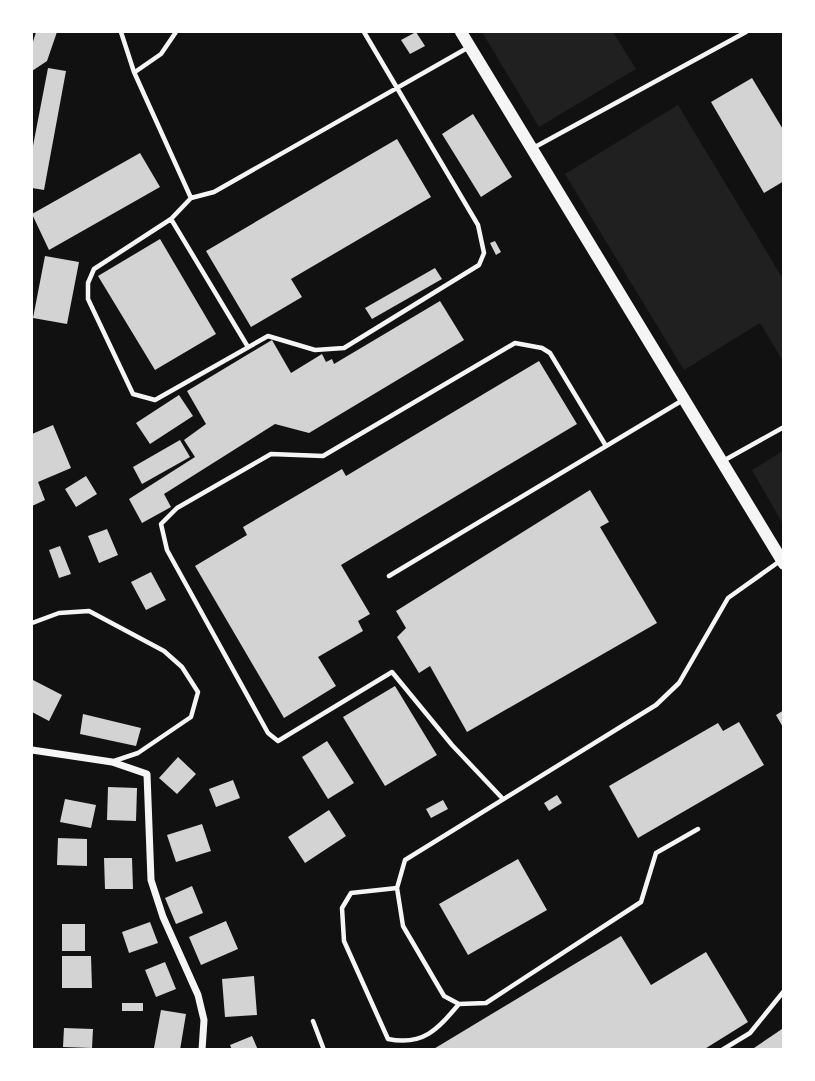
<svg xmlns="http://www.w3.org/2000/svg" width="815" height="1081" font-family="Roboto,sans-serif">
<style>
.green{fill:#202020}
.building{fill:#d3d3d3}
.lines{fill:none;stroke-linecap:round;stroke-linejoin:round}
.service{stroke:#f5f5f5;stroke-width:4.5}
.minor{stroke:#f5f5f5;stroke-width:7}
.tertiary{stroke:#f5f5f5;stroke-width:12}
</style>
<rect width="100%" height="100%" fill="#111"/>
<!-- green -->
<path class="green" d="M482,32H613L636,69L539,127Z
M678,105L783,279V361L760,323L684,370L565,174Z
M783,451V524L752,470Z"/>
<!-- building -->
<path class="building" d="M36,32H57L47,61L32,71V45Z
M416,32L425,46L410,54L401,40Z
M48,68L66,71L44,190L32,188V151Z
M752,78L784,131V181L764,193L711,102Z
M473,114L512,177L481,197L442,134Z
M397,139L431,197L291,279L302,297L251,327L206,251Z
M140,153L160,187L49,250L32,214Z
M160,239L216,334L155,370L98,276Z
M495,241L501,252L496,255L490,243Z
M45,256L79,262L67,324L33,318Z
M435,268L442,279L372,319L365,308Z
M440,301L464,340L309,433L275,424L164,494L171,507L142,523L129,499L195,457L184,440L206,424L187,391L272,340L291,373L322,354L326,362L332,359L334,364Z
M539,361L577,424L341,565L370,614L358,621L363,631L318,657L336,686L284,718L195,566L247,535L243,527L342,469L346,476Z
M179,395L193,416L150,444L136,423Z
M53,425L71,468L38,482L45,500L32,506V434Z
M180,440L190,457L142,484L133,467Z
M86,476L97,494L76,507L65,489Z
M590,490L609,522L600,527L657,623L467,732L430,666L419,673L397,637L406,628L396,611Z
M107,529L118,555L99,563L88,536Z
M60,546L71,574L59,578L49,550Z
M151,572L166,600L146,610L131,582Z
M33,680L62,695L49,721L32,712Z
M395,686L437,755L385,786L343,717Z
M784,710V729L776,715Z
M83,714L141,728L136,746L80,734Z
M739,722L764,765L638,838L609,786L718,723L723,731Z
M327,741L354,783L328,799L302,757Z
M178,757L196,774L177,794L159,778Z
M233,780L240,798L216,807L209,789Z
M108,787L137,788L136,821L107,820Z
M557,795L562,803L549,811L544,803Z
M65,799L96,805L91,828L60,822Z
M443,800L448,809L431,818L426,809Z
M329,810L346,836L305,863L288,837Z
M202,824L211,851L176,862L167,835Z
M58,838L87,839V866L57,865Z
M104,858H132L133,889H105Z
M518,859L547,910L468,955L439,904Z
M192,886L203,913L176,924L165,898Z
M226,921L238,949L201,965L189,937Z
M150,922L158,943L129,953L122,932Z
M62,924H85V951H62Z
M621,936L651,985L706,952L748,1022L703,1050H432Z
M62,956H91L92,988H62Z
M165,962L176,989L156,997L145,970Z
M254,976L257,1015L225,1017L222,979Z
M122,1003H143V1011H122Z
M161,1010L186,1014L180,1050L154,1048Z
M64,1028L93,1029L92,1048L63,1047Z
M782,1029L784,1050H751Z
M252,1036L258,1050H232L230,1045Z"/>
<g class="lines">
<!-- service -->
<path class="service" d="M121,32L134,72L191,198L171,219L94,269L88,283V299L133,394L155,400L268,336L315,350L344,348L479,265L484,253L478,225L364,32
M135,72L161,54L176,32
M535,147L746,32
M191,198L214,192L469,47
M171,219L248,347
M723,461L784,427
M389,576L683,400
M32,623L59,613L89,611L164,651L182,667L198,692L191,717L138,753L114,761
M503,799L452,745L392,672L278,741L268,733L167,550L161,524L177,508L271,454L323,456L515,343L542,348L550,353L606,446
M698,829L656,853L641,902L486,1003L459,1004L444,996L403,926L397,888L405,860L656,705L679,683L728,598L780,561
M397,888L351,893L342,908L344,941L388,1039C423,1046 437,1030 459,1004
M313,1021L324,1050
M722,1050L750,1033L784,991"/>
<!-- minor -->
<path class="minor" d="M32,750L112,762L147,774L151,880L163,917L198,995L204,1020L202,1050"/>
<!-- tertiary -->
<path class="tertiary" d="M461,32L784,564"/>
</g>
<!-- border -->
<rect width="815" height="1081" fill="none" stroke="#ffffff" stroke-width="66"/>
</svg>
